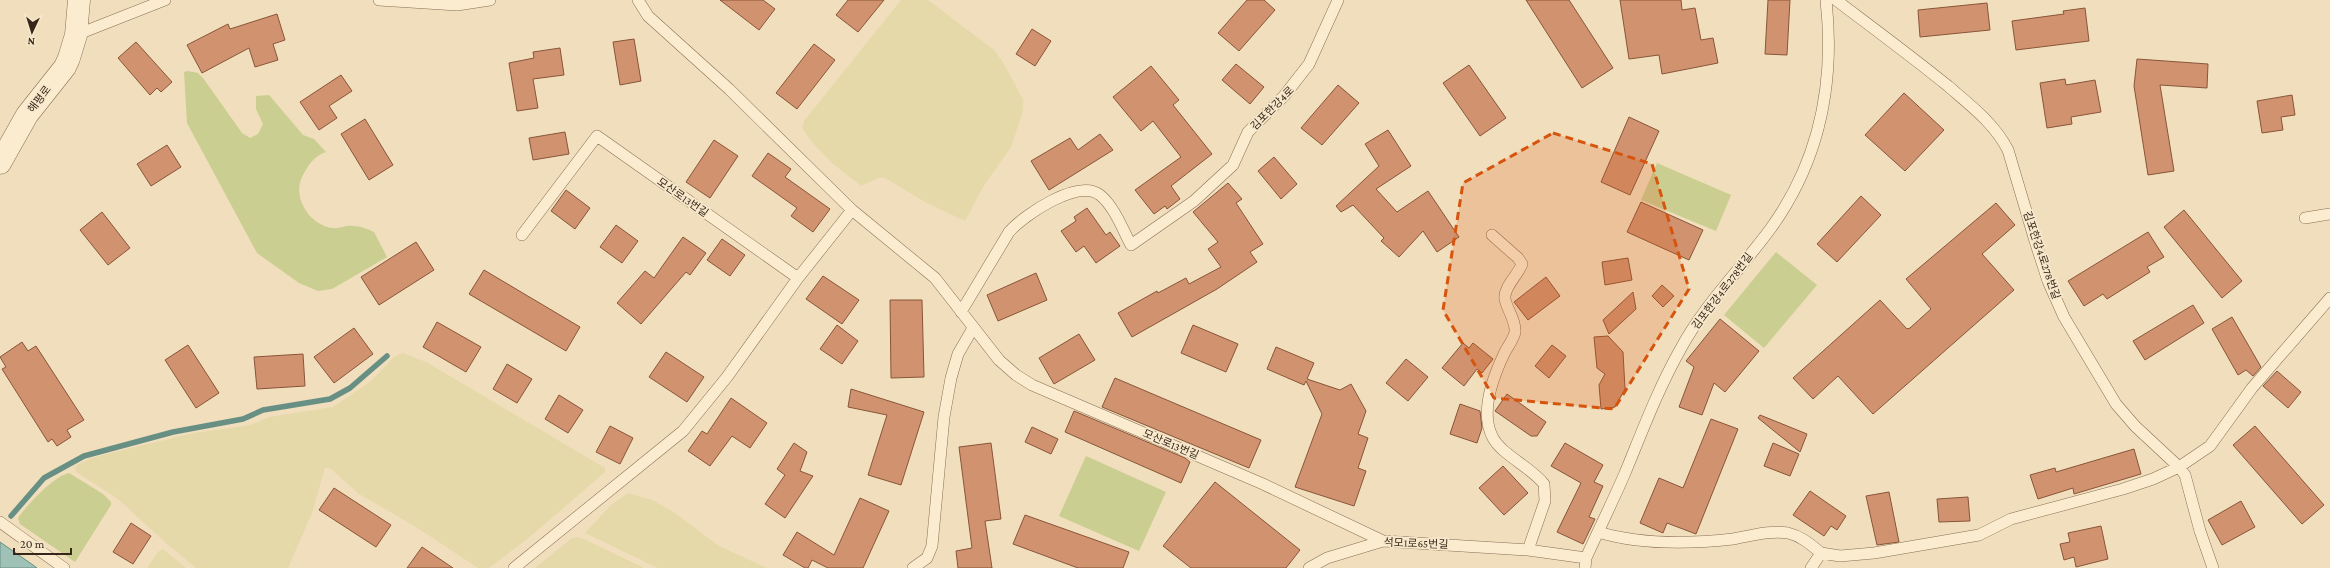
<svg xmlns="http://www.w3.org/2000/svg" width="2330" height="568" font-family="'Crimson Pro','Noto Sans KR',serif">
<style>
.farmland{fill:#e6d9a9}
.green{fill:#cace90}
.water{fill:#a0c1b6;stroke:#678f83}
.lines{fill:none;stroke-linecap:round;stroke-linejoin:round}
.stream{stroke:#678f83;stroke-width:5.5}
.building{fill:#d1936f;stroke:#895539}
.service-casing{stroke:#896e55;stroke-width:12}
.minor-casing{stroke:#896e55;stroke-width:23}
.service{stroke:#fbeccf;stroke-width:11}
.minor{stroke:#fbeccf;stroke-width:22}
.marked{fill:#d6540d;fill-opacity:0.2;stroke:#d6540d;stroke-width:3;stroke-dasharray:8 5;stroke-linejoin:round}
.labels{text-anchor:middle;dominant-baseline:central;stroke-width:3.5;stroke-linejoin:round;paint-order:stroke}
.street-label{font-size:11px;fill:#37271a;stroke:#f7e8cc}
</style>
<rect width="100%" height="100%" fill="#f0debc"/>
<!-- farmland -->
<path class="farmland" d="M901,0H928L994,50L1004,64L1023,100V111L1011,147L983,187L965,221L925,202L885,178H878L861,186L832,163L811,141L802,128L804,121Z
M403,353L426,362L605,468V472L532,535L489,568H478L416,527L359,494L331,469L325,468L312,513L288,568H196L166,543L118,499L76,472L75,469L77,465L92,458L131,448L194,433L251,425L269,417L333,407L371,381L394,357Z
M628,493L652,500L672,511L719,546L767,568H658L585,533L611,505Z
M578,537L584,539L644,568H535L572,538Z
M163,549L165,551L186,568H147L158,552Z"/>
<!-- green -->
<path class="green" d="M188,71L198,73L203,78L242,133L250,138L258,134L263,124L256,109V96L269,95L303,135L314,139L326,152C315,155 307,166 302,177C292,198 310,225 332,228C339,229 346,225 353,226C360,226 368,229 374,232L387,257L332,289L318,291L299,283L257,253L187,123L184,72Z
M1657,163L1731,195L1716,231L1641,200Z
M1776,252L1817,285L1764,348L1724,315Z
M1086,456L1166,492L1139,551L1059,516Z
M69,473L103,494L111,502V505L75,562L20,524L18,518C27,505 54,476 69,473Z"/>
<!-- water -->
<path class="water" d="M0,542L33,565L37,568H0Z"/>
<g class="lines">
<!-- stream -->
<path class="stream" d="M11,516L44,478L84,456L173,432L243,419L263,410L330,399L350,388L387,356"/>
</g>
<!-- building -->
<path class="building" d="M720,0H763L775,9L759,30Z
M848,0H884L858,32L836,15Z
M1247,0H1264L1275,10L1239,51L1218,33Z
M1526,0H1569L1613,68L1582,88Z
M1620,0H1681L1682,10L1695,8L1701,40L1713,38L1718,63L1662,74L1659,55L1629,59Z
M1768,0H1790L1787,55L1765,54Z
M1987,3L1990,30L1920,37L1918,10Z
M2085,8L2089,41L2016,50L2012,21L2064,14L2063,11Z
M277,14L285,40L273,44L278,60L255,67L249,48L202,73L187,45L228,24L230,29Z
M1032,29L1051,41L1035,66L1016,54Z
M634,39L641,81L620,85L613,42Z
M136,42L172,82L161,92L157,88L150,95L118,58Z
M814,44L835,60L797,109L776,93Z
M560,48L564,75L533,79L538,108L517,111L509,63L534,58L533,52Z
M2137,59L2208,64L2207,88L2160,85L2174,171L2148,175L2134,86Z
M1236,64L1264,87L1250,104L1222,80Z
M1469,65L1506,118L1480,136L1443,83Z
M1151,66L1179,100L1173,105L1212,154L1171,186L1180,199L1167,209L1165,206L1154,214L1135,190L1181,157L1153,121L1141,131L1113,97Z
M341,75L352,91L329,106L337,118L319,130L300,102Z
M2065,79L2066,85L2095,80L2101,112L2071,117L2072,124L2047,128L2040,83Z
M1338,85L1359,103L1322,145L1301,128Z
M1904,93L1944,130L1905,171L1865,135Z
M2292,95L2295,115L2281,117L2283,130L2262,133L2257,101Z
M1629,117L1659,131L1630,195L1601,182Z
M365,119L393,165L369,180L341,134Z
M1388,130L1411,166L1376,189L1397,212L1428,191L1459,237L1437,252L1423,231L1399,257L1381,241L1384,238L1353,205L1341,212L1336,206L1379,166L1365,144Z
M565,132L569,154L533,160L529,138Z
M1100,134L1113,150L1049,190L1031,161L1070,138L1078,150Z
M714,140L738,156L710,198L686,182Z
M167,145L181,167L151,186L137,164Z
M768,153L791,169L785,177L830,209L813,232L791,216L797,208L752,176Z
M1274,157L1297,184L1281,199L1258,171Z
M1228,183L1242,199L1236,203L1263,244L1250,252L1257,262L1217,289L1132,337L1118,313L1157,291L1158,293L1186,278L1189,284L1221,267L1208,249L1218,242L1193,212Z
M566,190L590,208L575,229L551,211Z
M1861,196L1881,215L1837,262L1817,244Z
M1641,202L1703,230L1689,260L1627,232Z
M1996,203L2015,225L1982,254L2014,290L1873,414L1838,376L1813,399L1793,378L1880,300L1907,329L1910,328L1931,309L1906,279Z
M1087,208L1106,235L1110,232L1120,246L1096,263L1084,246L1076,252L1061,231L1076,221L1074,217Z
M2184,210L2242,281L2222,298L2164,227Z
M102,212L130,248L108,265L80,230Z
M616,225L638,241L622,263L600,247Z
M2148,232L2164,257L2147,267L2150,272L2107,299L2103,294L2084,306L2068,281Z
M683,237L706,253L690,275L686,272L641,324L617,303L645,271L654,278Z
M722,239L745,255L730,276L707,260Z
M416,242L434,270L379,305L361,277Z
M1628,258L1632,280L1605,285L1602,262Z
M484,270L580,327L566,351L469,294Z
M1036,273L1047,300L998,321L987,295Z
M823,276L859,300L842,324L806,299Z
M1546,277L1560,296L1528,320L1514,302Z
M1662,285L1674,296L1663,307L1652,296Z
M1633,292L1636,309L1609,334L1603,320Z
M890,300H922L924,377L891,378Z
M2193,305L2204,323L2145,360L2133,341Z
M2232,317L2261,367L2253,376L2246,370L2238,375L2212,329Z
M1720,319L1759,351L1725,392L1714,383L1702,415L1679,407L1694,367L1686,361Z
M437,322L481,347L466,372L423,347Z
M837,325L858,341L842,364L820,349Z
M1193,325L1238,344L1226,372L1181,353Z
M354,328L373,354L334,383L314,357Z
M1079,334L1095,360L1054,384L1039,358Z
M1608,336L1623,352L1625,389L1615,407L1601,409L1599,385L1605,374L1597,368L1594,337Z
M22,342L28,351L36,346L84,420L67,430L71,437L57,446L52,439L48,442L2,369L6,367L0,357Z
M1463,343L1469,348L1473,343L1493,359L1482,373L1477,369L1464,386L1442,368Z
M188,345L219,393L196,408L165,360Z
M1552,345L1566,356L1549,378L1535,366Z
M1276,347L1314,363L1307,379L1340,390L1351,384L1366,411L1358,434L1368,438L1358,468L1366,471L1354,506L1295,487L1322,414L1306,381L1304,385L1267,369Z
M666,352L704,377L687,402L649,377Z
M303,354L305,386L257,389L254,357Z
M1406,359L1428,377L1408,401L1386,383Z
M507,364L532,379L517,403L493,389Z
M2277,371L2301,392L2288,408L2263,386Z
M1115,378L1261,440L1249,468L1102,407Z
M851,389L924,412L901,485L868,475L887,415L848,407Z
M1507,394L1546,422L1537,436H1531L1495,411Z
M559,395L583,410L568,433L545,419Z
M731,398L767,423L750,448L732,436L710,466L688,451L702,431L707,434Z
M1460,404L1480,411L1482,428L1477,443L1450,434Z
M1074,411L1185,458L1190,462L1181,483L1065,432Z
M1760,415L1807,434L1800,452L1758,418Z
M1711,419L1738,429L1696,534L1667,523L1663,533L1640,523L1659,478L1683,488Z
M610,426L633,438L620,464L596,452Z
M2255,426L2324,505L2302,524L2233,445Z
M1032,427L1058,439L1051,454L1025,442Z
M794,443L807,452L800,471L813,476L785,518L765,504L785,475L777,469Z
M991,443L1001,519L985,521L992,568H958L956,551L972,548L959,447Z
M1565,443L1603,465L1594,482L1603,486L1589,517L1595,519L1583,544L1557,532L1581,483L1551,466Z
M1773,443L1799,454L1790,476L1764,466Z
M2134,449L2141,474L2074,494L2073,488L2038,499L2030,475L2055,468L2056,472Z
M1503,466L1528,493L1504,515L1479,488Z
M1215,482L1300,550L1286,568H1191L1163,546Z
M334,488L391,525L376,547L319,510Z
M1810,491L1846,516L1837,530L1831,526L1824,536L1793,515Z
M1889,492L1899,542L1877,545L1866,496Z
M1968,497L1970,521L1939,522L1937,499Z
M860,498L889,511L863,568H828L812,560L808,568H805L783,555L797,532L834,555Z
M2241,501L2255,527L2222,545L2208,520Z
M1025,515L1129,552L1123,568H1078L1013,544Z
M131,523L151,536L133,564L113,552Z
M2101,526L2108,559L2076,567L2074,557L2064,560L2060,544L2070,542L2068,533Z
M422,547L453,568H407Z"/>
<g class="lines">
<!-- service casing -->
<g class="service-casing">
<path id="service" d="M379,0L457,5L490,0
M638,0L648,16L729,89L852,210L935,278L999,360L1016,375L1032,385L1263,484L1383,541
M1836,0C1873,28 1911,56 1948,86C1971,106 1994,123 2008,150L2035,241L2048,281L2064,317L2116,404L2135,426L2179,467L2185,475L2200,531L2213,568
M76,35L165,0
M2305,218L2330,214
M522,235L597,136L798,278L852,210
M1492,235L1518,258L1522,264C1518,275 1503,288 1505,299C1507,310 1516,320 1515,332C1514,339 1507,347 1504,354C1493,377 1480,411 1492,436C1500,454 1531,467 1544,484L1545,501L1528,550
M961,312L1009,232C1024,215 1078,178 1100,195C1114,206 1123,230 1131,245L1194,201L1233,165L1248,132L1284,96L1309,64L1338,0
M0,522L64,568
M1598,532C1641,545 1688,544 1733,539C1751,536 1770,530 1788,533C1801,536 1810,544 1821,553L1811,568
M1821,553L1840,556L1874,553L1979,535L2011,519L2123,489L2153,479L2179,467L2210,446L2252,388L2330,298
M514,568L683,431L727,377L798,278
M913,568L927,558L932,546L944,417L951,378L958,354L973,328
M1309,568L1327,558L1383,541L1528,550L1586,558
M1585,568L1586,558C1599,529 1613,501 1625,473C1642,432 1658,389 1680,350C1704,305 1741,269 1771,228C1820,160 1835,82 1826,0"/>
</g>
<!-- minor casing -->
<g class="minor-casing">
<path id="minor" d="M0,163L27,115L65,67L69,58L76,35L79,0"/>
</g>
<!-- service -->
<use href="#service" class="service"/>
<!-- minor -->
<use href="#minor" class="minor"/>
</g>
<!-- marked area -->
<path class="marked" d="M1553,133L1652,164L1689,289L1614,409L1494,398L1443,310L1463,183Z"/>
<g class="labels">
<!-- street labels -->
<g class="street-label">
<text transform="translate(39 99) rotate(-53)">해평로</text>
<text transform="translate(1272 108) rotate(-45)">김포한강4로</text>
<text transform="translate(683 197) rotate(35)">모산로13번길</text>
<text transform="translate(2042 255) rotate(71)">김포한강4로278번길</text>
<text transform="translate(1722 291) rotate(-53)">김포한강4로278번길</text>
<text transform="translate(1171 444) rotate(23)">모산로13번길</text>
<text transform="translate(1416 543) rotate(2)">석모1로65번길</text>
</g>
</g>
<!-- north arrow -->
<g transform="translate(32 32) rotate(184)" stroke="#f7e8cc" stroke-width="3" paint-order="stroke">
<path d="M0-3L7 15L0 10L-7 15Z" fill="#37271a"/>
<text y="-6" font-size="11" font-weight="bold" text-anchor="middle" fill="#37271a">N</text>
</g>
<!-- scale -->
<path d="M14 548v6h57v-6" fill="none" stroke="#37271a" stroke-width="2"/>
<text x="20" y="548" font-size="12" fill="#37271a" stroke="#f7e8cc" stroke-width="3" paint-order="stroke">20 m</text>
</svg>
